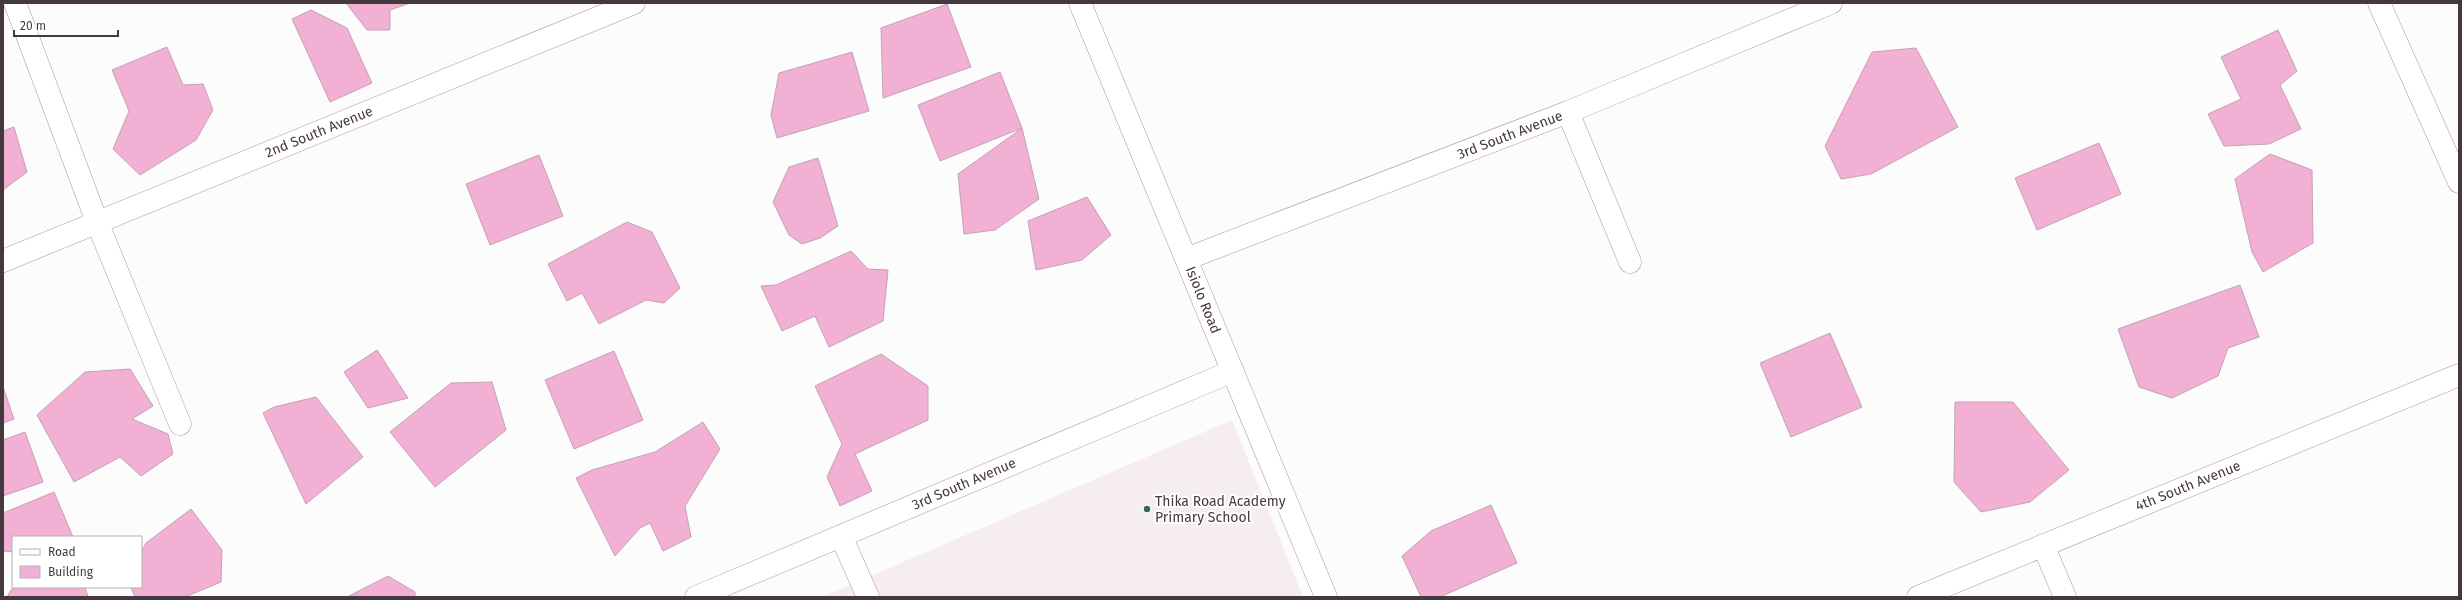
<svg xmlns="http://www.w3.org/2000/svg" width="2462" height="600" font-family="'Fira Sans',sans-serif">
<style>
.built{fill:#f6edf1}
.building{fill:#f2b0d4;stroke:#c3a2b3}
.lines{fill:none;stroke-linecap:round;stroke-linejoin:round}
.minor-casing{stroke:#b192a2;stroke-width:23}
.minor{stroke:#fff;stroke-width:22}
.poi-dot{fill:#316a52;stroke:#fff;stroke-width:1.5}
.labels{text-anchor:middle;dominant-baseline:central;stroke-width:4;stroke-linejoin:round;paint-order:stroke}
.street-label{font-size:14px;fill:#46383f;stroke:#fff}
.poi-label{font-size:14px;fill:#46383f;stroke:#fff;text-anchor:start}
</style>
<rect width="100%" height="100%" fill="#fcfcfc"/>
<!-- built -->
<path class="built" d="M1232,420L1303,597H822Z"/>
<!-- building -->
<path class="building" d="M346,3H410L390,10V30H367Z
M947,4L971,67L883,98L881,28Z
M311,10L347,28L372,83L330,102L292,19Z
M2278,30L2297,71L2280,85L2301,129L2269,144L2224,146L2208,114L2241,99L2221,57Z
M167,47L183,85L203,84L213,110L196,140L140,175L113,149L129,111L112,70Z
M1916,48L1958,127L1871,174L1841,179L1825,146L1872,52Z
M852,52L869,111L777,138L771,115L779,73Z
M1000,72L1022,128L940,161L918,105Z
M14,127L27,172L3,190V131Z
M1022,128L1039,199L995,230L964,234L958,174Z
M2099,143L2121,194L2037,230L2015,178Z
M2270,154L2312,170L2313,243L2263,272L2252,252L2235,179Z
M539,155L563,216L490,245L466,184Z
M818,158L838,226L820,238L802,244L789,235L773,202L789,167Z
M1087,197L1111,235L1082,260L1036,270L1028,221Z
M627,222L652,232L680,288L664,303L646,300L599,324L582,293L567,301L548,264Z
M851,251L868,269L888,270L883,321L829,347L815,316L782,331L761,286L776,285Z
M2240,285L2259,337L2228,348L2218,376L2172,398L2139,387L2118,329Z
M1830,333L1862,407L1791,437L1760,363Z
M377,350L408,398L368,408L344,372Z
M614,351L643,420L574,449L545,380Z
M881,354L928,386V420L855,454L872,491L840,506L827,477L842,444L815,386Z
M130,369L153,406L132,419L168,434L173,454L141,476L120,457L74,482L37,415L85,372Z
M492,382L506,430L435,487L390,432L451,383Z
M3,387L14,419L3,423Z
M316,397L363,457L306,504L263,413L274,407Z
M1955,402H2013L2069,470L2030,502L1981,512L1954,482Z
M703,422L720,449L685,506L691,537L663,551L650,523L640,528L615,556L576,478L592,470L655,452Z
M25,432L43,482L3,496V440Z
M54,492L73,537H13V552L3,551V513Z
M1491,505L1517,563L1440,597H1421L1402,556L1431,531Z
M191,509L222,550L221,582L185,597H135L131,587H141V553L146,543Z
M388,576L415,592V597H347Z
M17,587H85L88,597H7L11,590Z"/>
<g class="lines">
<!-- minor casing -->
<g class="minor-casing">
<path id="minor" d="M15,3L97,222L180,424
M1080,3L1326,597
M2379,3L2459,182
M1568,112L1630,262
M1186,259L1568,112L1831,3
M3,261L634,3
M841,536L868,597
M2043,545L2065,597
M696,597L1233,371
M1918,597L2459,375"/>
</g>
<!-- minor -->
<use href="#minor" class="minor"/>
</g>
<!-- markers -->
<circle class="poi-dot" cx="1147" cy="509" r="4"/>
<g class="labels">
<!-- street labels -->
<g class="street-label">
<text transform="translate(319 132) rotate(-22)">2nd South Avenue</text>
<text transform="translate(1510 135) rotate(-21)">3rd South Avenue</text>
<text transform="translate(1203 300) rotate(68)">Isiolo Road</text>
<text transform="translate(964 484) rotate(-23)">3rd South Avenue</text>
<text transform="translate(2188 486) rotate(-22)">4th South Avenue</text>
</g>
<!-- poi labels -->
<g class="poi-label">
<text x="1155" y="501">Thika Road Academy<tspan x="1155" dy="16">Primary School</tspan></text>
</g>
</g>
<!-- border -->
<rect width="2462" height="600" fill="none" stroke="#46383f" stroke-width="8"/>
<!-- legend -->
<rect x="12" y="536" width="130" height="52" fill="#ffffff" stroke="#b5afb2"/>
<rect x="20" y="549" width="20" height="6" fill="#ffffff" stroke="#b5afb2"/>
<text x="48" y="556" font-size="12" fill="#46383f">Road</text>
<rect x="20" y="566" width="20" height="12" fill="#f2b0d4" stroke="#b5afb2"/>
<text x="48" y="576" font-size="12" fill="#46383f">Building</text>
<!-- scale -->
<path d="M14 30v6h104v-6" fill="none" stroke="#46383f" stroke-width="2"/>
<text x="20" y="30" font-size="12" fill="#46383f" stroke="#ffffff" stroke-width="3" paint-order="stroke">20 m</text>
</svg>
